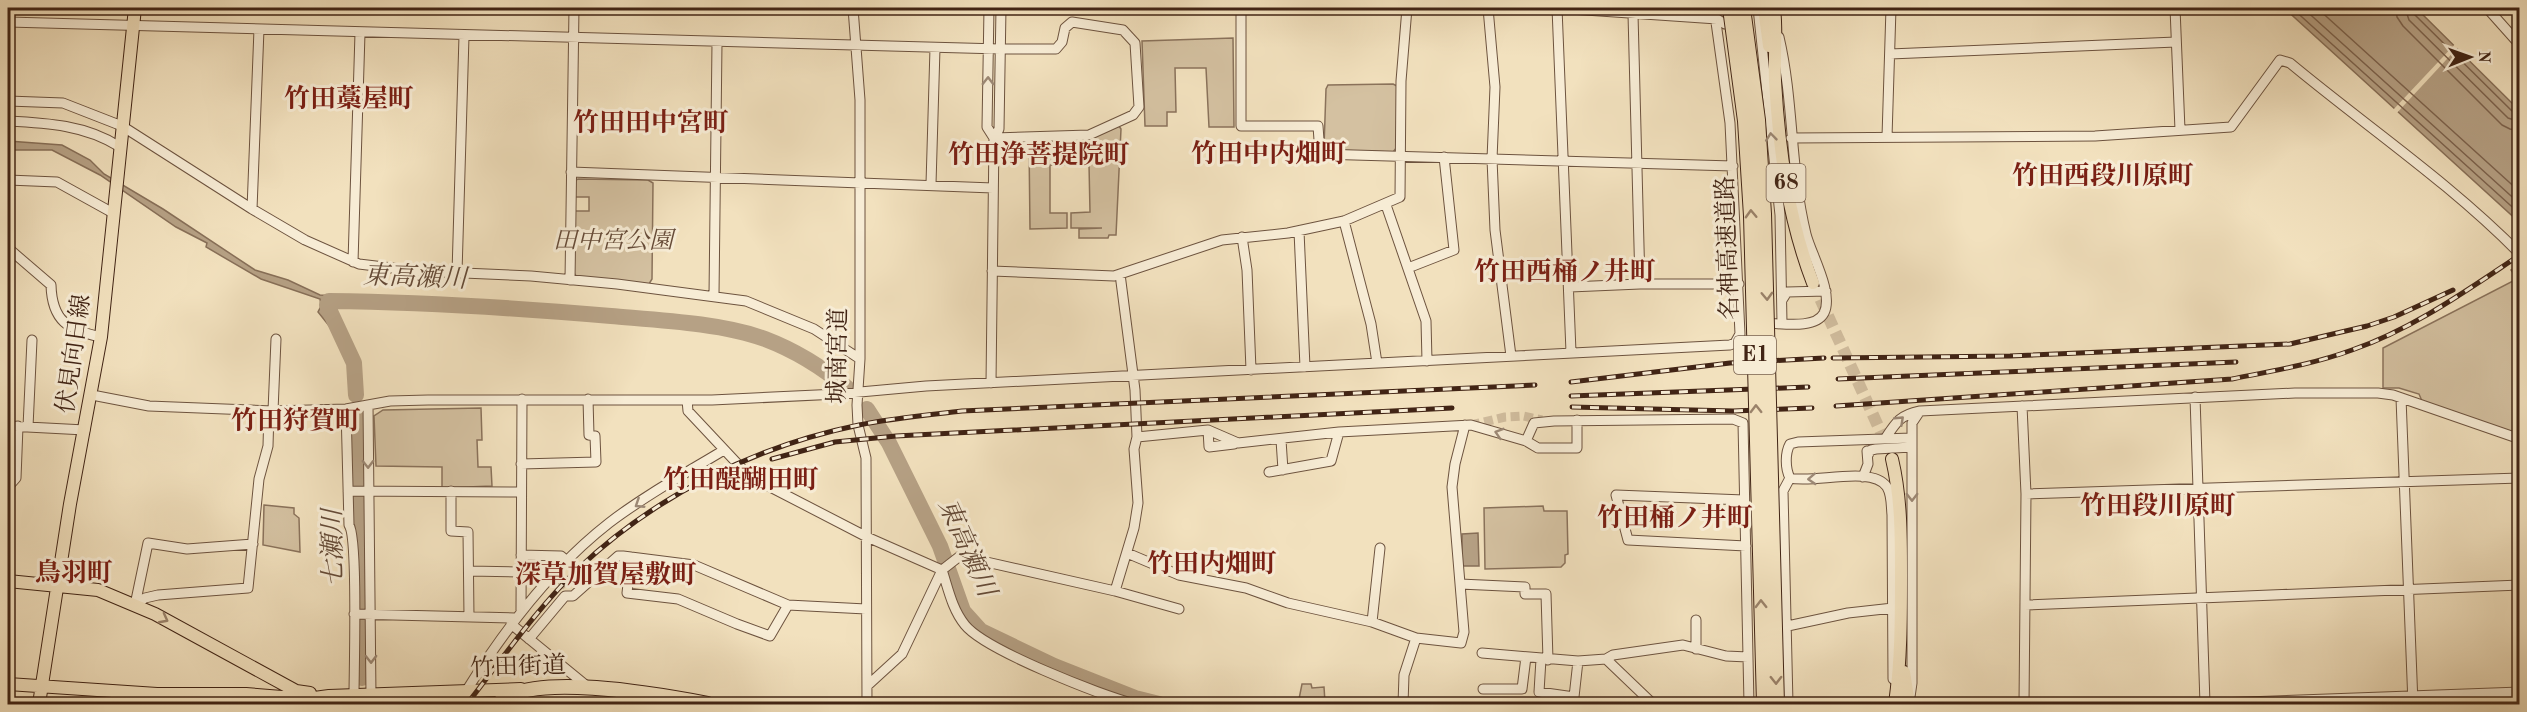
<svg xmlns="http://www.w3.org/2000/svg" width="2527" height="712" font-family="'Old Standard TT','Noto Serif JP',serif">
<style>
.green{fill:#d4c1a1;stroke:#8a725b;stroke-width:1.5}
.water{fill:#b6a185;stroke:#876f58;stroke-width:1.5}
.pier{fill:#f2e1be}
.lines{fill:none;stroke-linecap:round;stroke-linejoin:round}
.shore{stroke:#7c624d;stroke-width:1.5}
.river{stroke:#b6a185;stroke-width:16}
.minor-tunnel{stroke:#cfbb9c;stroke-width:9;stroke-dasharray:9 4.5;stroke-linecap:butt}
.major-tunnel{stroke:#cfbb9c;stroke-width:12;stroke-dasharray:12 6;stroke-linecap:butt}
.minor-casing{stroke:#6d533f;stroke-width:11}
.major-casing{stroke:#412415;stroke-width:14}
.highway-casing{stroke:#412415;stroke-width:16}
.minor{stroke:#f7ecd5;stroke-width:9}
.major{stroke:#f2e1be;stroke-width:12}
.highway{stroke:#f2e1be;stroke-width:14}
.rail-casing{stroke:#412415;stroke-width:5}
.rail{stroke:#f7ecd5;stroke-width:3;stroke-dasharray:9;stroke-linecap:butt}
.highway-bridge-casing{stroke:#412415;stroke-width:16;stroke-linecap:butt}
.highway-bridge{stroke:#f2e1be;stroke-width:14}
.oneway{stroke:#9c8875}
.oneway2{stroke:#9a826a}
.labels{text-anchor:middle;dominant-baseline:central;stroke-width:6;stroke-linejoin:round;paint-order:stroke}
.shield{fill:#f7ecd5;stroke:#78604f;stroke-width:1.5}
.shield-label{font-size:22px;font-weight:bold;fill:#412415}
.park-label{font-size:24px;font-style:italic;fill:#664b38;stroke:#f7ecd5}
.street-label{font-size:24px;fill:#412415;stroke:#f7ecd5}
.neighbourhood-label{font-size:26px;font-weight:bold;fill:#7a1f14;stroke:#f7ecd5}
.water-label{font-size:26px;font-style:italic;fill:#644a37;stroke:#f7ecd5}
</style>
<rect width="100%" height="100%" fill="#f2e1be"/>
<filter id="stains"><feTurbulence type="fractalNoise" baseFrequency=".00333" numOctaves="4"/><feColorMatrix values="0 0 0 0 .2 0 0 0 0 .09 0 0 0 0 .02 0 0 0 .5 -.17"/></filter>
<radialGradient id="worn" r=".72"><stop offset=".6" stop-color="#630" stop-opacity="0"/><stop offset="1" stop-color="#630" stop-opacity=".3"/></radialGradient>
<!-- green -->
<path class="green" d="M1233,38L1234,127H1209L1206,68H1175L1176,112H1167V126H1145L1142,41Z
M1393,84L1397,86V147L1393,152L1328,150L1324,147L1326,89L1328,85Z
M1119,126L1121,129L1116,235H1109L1108,238H1079V229L1102,228H1071V213L1090,212L1089,164L1050,165V213H1067V228L1030,229L1029,143L1088,140Z
M578,179L648,180L653,183L652,279L649,284L578,278L573,272L574,211H589V197H575V181Z
M2519,265V436L2422,401L2419,394L2399,388H2383V348L2517,279L2511,270Z
M481,408L482,440H477L478,467H491L492,486L442,488V467L376,466L374,416L383,410Z
M264,505L294,508V514L299,518L300,552L263,545Z
M1543,506L1544,511H1567L1568,554L1565,555V563L1561,567L1485,569L1484,508Z
M1302,684H1311L1312,688L1324,687L1325,702L1298,704Z"/>
<!-- water -->
<path class="water" d="M2284,8H2416L2519,110V222Z
M8,141L62,145L90,160L104,174L163,209L255,270L288,280L320,295L347,296L350,300L349,304L333,308L340,320L330,327L318,312L321,306L320,299L261,279L206,247L207,243L176,227L100,175L52,150H8Z
M1478,533L1479,566H1462V534Z"/>
<!-- pier -->
<path class="pier" d="M2456,43L2459,46L2395,115L2392,111Z"/>
<g class="lines">
<!-- shore -->
<path class="shore" d="M2292,8L2520,214
M2303,8L2520,204
M2317,8L2520,192
M2396,8L2397,17L2403,26L2502,125L2510,129L2520,131
M2405,8L2409,20L2508,118L2520,122
M2412,8L2414,14L2513,112L2520,114"/>
<!-- river -->
<path class="river" d="M329,301C424,302 517,308 611,316C657,320 722,323 765,339C794,350 822,367 847,388
M327,305L354,363L356,395
M867,409L889,443L940,546L963,611L981,631L1054,666L1135,698L1159,704
M356,416L362,678"/>
<!-- minor-tunnel -->
<path class="minor-tunnel" d="M1471,425L1505,417L1523,416L1542,420
M560,580L569,589"/>
<!-- major-tunnel -->
<path class="major-tunnel" d="M1813,283L1888,448"/>
<!-- minor casing -->
<g class="minor-casing">
<path id="minor" d="M853,8L860,100V359L857,405L858,425L866,458L867,704
M989,8L987,127L994,138
M1241,8V126H1318L1320,154L1733,166
M1488,8L1495,87L1492,159L1495,230L1511,356
M1556,8L1717,19L1725,24H1737
M1557,8L1571,352
M1758,8L1780,215L1782,323
M2175,8L2180,130
M2487,8L2520,45
M1633,14L1640,284
M8,22L1000,49H1056L1062,42L1065,28L1072,22L1123,30L1135,43L1139,107L1133,115L1089,135L994,138
M1890,54L2176,42
M8,101L63,103L122,126L252,209L305,240L359,264L417,271L531,276L617,284L746,301L814,329L860,359
M8,121C47,123 86,125 120,147
M1887,137L1891,8
M1791,138L2095,136L2231,127L2280,60L2290,63C2367,127 2449,182 2520,254
M571,172L993,188
M8,180L57,182L113,213
M931,184L935,48
M1386,205L1426,321L1427,361
M252,209L259,29
M1344,221L1371,324L1377,363
M1299,231L1305,367
M1242,237L1247,270L1251,370
M8,248L51,285C52,321 68,330 101,337
M353,262L360,33
M1408,268L1454,250L1444,157
M992,271L1114,276L1222,240L1288,233L1344,221L1400,197L1401,81L1407,8
M457,273L464,36
M570,280L574,8
M1570,287L1640,284H1739
M714,295L717,43
M1782,300L1787,292L1826,291
M1763,323C1780,323 1815,330 1824,313C1834,293 1811,254 1806,234C1790,169 1794,101 1779,37
M991,383L994,138L999,129L1001,8
M92,395L149,406L273,411L346,409L390,401L428,400H712L838,394L926,386L1730,345L1735,343L1740,334L1730,123L1714,8
M2195,397L2205,704
M2401,398L2413,704
M687,400L688,411L749,476L867,537L942,570C948,588 952,609 965,625C985,650 1100,695 1135,704
M368,405L371,695
M2022,406L2026,494L2024,704
M346,409L349,525C358,538 354,670 354,695L352,704
M273,411L276,339
M8,426L85,430
M28,427L32,340
M1208,430L1209,447L1234,444
M1137,437L1208,430L1238,443L1339,432L1471,425L1526,441L1538,448H1577V420
M1885,439C1896,422 1900,415 1920,411L2295,393H2378L2393,395L2520,439
M1281,440L1283,470
M1526,441L1534,423L1554,421L1733,419L1743,423L1749,704
M1868,455L1871,450L1876,449L1912,447
M521,464L596,462L595,436L589,435L588,399
M1269,472L1331,461L1339,432
M1863,477L1868,464L1867,451
M348,491L521,492
M451,491V531L468,532L469,617
M8,493L9,486L16,478L18,426
M2026,494L2520,478
M1744,500L1616,495L1628,540L1746,546
M253,544L187,549L148,543L135,605L145,598L158,595L248,588L259,479L268,446L269,411
M1127,553L1179,575L1246,588L1288,603L1372,622L1416,638L1461,643L1464,632L1452,487L1455,464L1465,425
M521,555L561,556L567,561
M631,557L627,593L678,599L737,624L770,636L788,605
M469,571L520,572
M1460,584L1525,587V594H1546L1548,660
M1115,591L1134,528L1138,503L1134,449L1137,437L1135,390L1120,274
M2025,605L2520,585
M521,610L522,399
M354,614L515,618
M1696,620V649
M1372,622L1380,548
M511,624L588,687
M1783,627L1848,613L1893,608
M529,639L565,596H573L618,556H623L694,565L788,605L866,609
M1482,653L1578,661L1606,659L1653,704
M1541,659L1539,692L1574,697L1578,661
M1606,659L1613,655L1683,645L1726,656L1748,657
M1893,679L1892,515C1891,506 1892,495 1887,487C1872,465 1814,484 1790,478C1785,468 1785,453 1790,444L1798,442L1911,438
M867,686L902,654L942,570L960,556L1115,591L1179,609
M1483,689H1522L1526,657
M626,690V704
M465,693C504,630 550,569 609,523C644,496 686,473 724,450
M1910,697L1912,683V423L1920,411
M311,704L327,697
M1403,704L1404,675L1416,638
M1788,704L1783,491L1790,478
M2191,704L2520,692"/>
</g>
<!-- major casing -->
<g class="major-casing">
<path id="major" d="M1764,8L1769,46
M1774,8C1777,32 1774,56 1775,81C1779,150 1788,218 1813,283
M1892,459C1901,497 1901,535 1901,574C1901,619 1901,660 1895,704
M8,581L98,590L155,614L296,691L310,693
M1904,672L1909,704
M8,684L157,694H246L307,699L329,696L521,689
M430,699L456,704H479
M39,704L70,504L101,337L135,8"/>
</g>
<!-- highway casing -->
<g class="highway-casing">
<path id="highway" d="M498,704C529,670 665,696 708,704"/>
</g>
<!-- minor -->
<use href="#minor" class="minor"/>
<!-- major -->
<use href="#major" class="major"/>
<!-- highway -->
<use href="#highway" class="highway"/>
<!-- rail casing -->
<g class="rail-casing">
<path id="rail" d="M1833,358L2010,356L2290,344L2367,326L2394,317L2453,290
M1838,379L2236,362
M1571,382L1730,363L1824,358
M1571,396L1808,387
M1836,406L2232,379C2272,371 2314,364 2352,350C2413,329 2467,290 2520,255
M1572,407L1733,411L1812,408
M772,459L835,442L896,436L1452,408
M467,704C503,658 537,608 579,568C656,495 756,446 859,425C893,418 928,415 962,411L1535,385"/>
</g>
<!-- rail -->
<use href="#rail" class="rail"/>
<!-- highway-bridge casing -->
<g class="highway-bridge-casing">
<path id="highway-bridge" d="M1730,8L1745,121L1751,216L1764,704
M1743,8L1758,120L1764,214L1777,704"/>
</g>
<!-- highway-bridge -->
<use href="#highway-bridge" class="highway-bridge"/>
</g>
<!-- one-way arrows -->
<defs><path id="oneway-chevron" d="M-2-3.5L2.5 0L-2 3.5" fill="none" stroke-width="1.6" stroke-linecap="round" stroke-linejoin="round" transform="scale(1.5)"/></defs>
<g class="oneway">
<use href="#oneway-chevron" transform="translate(988 81) rotate(-89)"/>
<use href="#oneway-chevron" transform="translate(1771 137) rotate(-96)"/>
<use href="#oneway-chevron" transform="translate(1900 420) rotate(-43)"/>
<use href="#oneway-chevron" transform="translate(1499 433) rotate(-163)"/>
<use href="#oneway-chevron" transform="translate(368 464) rotate(89)"/>
<use href="#oneway-chevron" transform="translate(1812 479) rotate(177)"/>
<use href="#oneway-chevron" transform="translate(1912 497) rotate(90)"/>
<use href="#oneway-chevron" transform="translate(639 504) rotate(147)"/>
<use href="#oneway-chevron" transform="translate(371 659) rotate(89)"/>
</g>
<g class="oneway2">
<use href="#oneway-chevron" transform="translate(1751 214) rotate(-92)"/>
<use href="#oneway-chevron" transform="translate(1767 296) rotate(88)"/>
<use href="#oneway-chevron" transform="translate(1756 409) rotate(-91)"/>
<use href="#oneway-chevron" transform="translate(1761 604) rotate(-91)"/>
<use href="#oneway-chevron" transform="translate(164 619) rotate(28)"/>
<use href="#oneway-chevron" transform="translate(1776 680) rotate(89)"/>
</g>
<g class="labels">
<!-- shield labels -->
<g class="shield">
<rect x="1766.5" y="164" width="39" height="38" rx="4.5"/>
<rect x="1734" y="336" width="42" height="38" rx="4.5"/>
</g>
<g class="shield-label">
<text x="1786" y="183">68</text>
<text x="1755" y="355">E1</text>
</g>
<!-- park labels -->
<g class="park-label">
<text x="613" y="242">田中宮公園</text>
</g>
<!-- street labels -->
<g class="street-label">
<text transform="translate(1729 248) rotate(-92)">名神高速道路</text>
<text transform="translate(75 354) rotate(-82)">伏見向日線</text>
<text transform="translate(839 356) rotate(-89)">城南宮道</text>
<text transform="translate(518 668) rotate(-2)">竹田街道</text>
</g>
<!-- neighbourhood labels -->
<g class="neighbourhood-label">
<text x="349" y="100">竹田藁屋町</text>
<text x="651" y="124">竹田田中宮町</text>
<text x="1269" y="155">竹田中内畑町</text>
<text x="1039" y="156">竹田浄菩提院町</text>
<text x="2103" y="177">竹田西段川原町</text>
<text x="1565" y="273">竹田西桶ノ井町</text>
<text x="296" y="422">竹田狩賀町</text>
<text x="741" y="481">竹田醍醐田町</text>
<text x="2158" y="507">竹田段川原町</text>
<text x="1675" y="519">竹田桶ノ井町</text>
<text x="1212" y="565">竹田内畑町</text>
<text x="74" y="574">鳥羽町</text>
<text x="606" y="576">深草加賀屋敷町</text>
</g>
<!-- water labels -->
<g class="water-label">
<text transform="translate(415 278) rotate(2)">東高瀬川</text>
<text transform="translate(334 548) rotate(-91)">七瀬川</text>
<text transform="translate(966 548) rotate(66)">東高瀬川</text>
</g>
</g>
<!-- margin -->
<rect width="2527" height="712" fill="none" stroke="#f2e1be" stroke-width="30"/>
<rect x="9" y="9" width="2509" height="694" fill="none" stroke="#412415" stroke-width="3"/>
<rect x="15" y="15" width="2497" height="682" fill="none" stroke="#412415" stroke-width="1.5"/>
<!-- north arrow -->
<g transform="translate(2470 57) rotate(89)" stroke="#f7ecd5" stroke-width="4.5" paint-order="stroke">
<path d="M0-4.5L10 22L0 15L-10 22Z" fill="#412415"/>
<text y="-9" font-size="16" font-weight="bold" text-anchor="middle" fill="#412415">N</text>
</g>
<rect width="100%" height="100%" filter="url(#stains)"/>
<rect width="100%" height="100%" fill="url(#worn)"/>
</svg>
